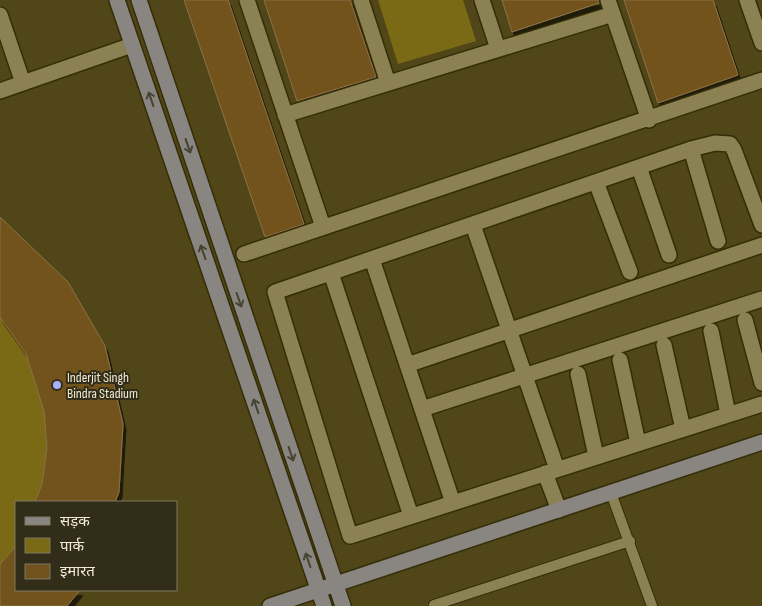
<svg xmlns="http://www.w3.org/2000/svg" width="762" height="606" font-family="'Sofia Sans Condensed','Noto Sans Devanagari',sans-serif">
<style>
.green{fill:#7a6a15}
.building{fill:#73531d;stroke:#8c7148;filter:url(#shadow)}
.lines{fill:none;stroke-linecap:round;stroke-linejoin:round}
.lane-casing{stroke:#342d08;stroke-width:12}
.street-casing{stroke:#342d08;stroke-width:18}
.secondary-casing{stroke:#342d08;stroke-width:18}
.lane{stroke:#8b8152;stroke-width:10}
.street{stroke:#8b8152;stroke-width:15}
.secondary{stroke:#898581;stroke-width:15}
.oneway{stroke:#474333}
.poi-dot{fill:#a6b1fc;stroke:#312d19;stroke-width:2}
.labels{text-anchor:middle;dominant-baseline:central;stroke-width:4;stroke-linejoin:round;paint-order:stroke}
.poi-label{font-size:14px;fill:#f1ecd3;stroke:#312d19;text-anchor:start}
</style>
<defs>
<filter id="shadow"><feDropShadow dx="3" dy="5.5" stdDeviation="0" flood-color="#0009"/></filter>
</defs>
<rect width="100%" height="100%" fill="#504618"/>
<!-- green -->
<path class="green" d="M378,0H463L476,41L398,64Z
M0,221L8,225L68,282L105,346L123,424L119,492L115,502H16V590H80L67,606H0Z"/>
<!-- building -->
<path class="building" d="M184,0H228L304,224L265,237Z
M264,0H350L376,77L297,101Z
M502,0H599V3L512,32Z
M624,0H713L738,75L658,103Z
M0,217L68,282L105,346L123,424L119,492L115,502H35L42,484L47,448L44,411L26,354L0,317Z
M16,546V590H80L67,606H0V564Z"/>
<g class="lines">
<!-- lane casing -->
<g class="lane-casing">
<path id="lane" d="M611,493L652,606
M434,605L630,541"/>
</g>
<!-- street casing -->
<g class="street-casing">
<path id="street" d="M247,0L323,227
M361,0L388,83
M482,0L498,49
M608,0L649,120
M747,0L762,43
M0,15L23,83
M0,91L132,45
M285,115L613,14
M691,149L718,241
M639,167L669,255
M596,182L630,272
M473,225L557,469
M762,225L734,150L730,144L715,143L691,149L275,292L350,536L762,404
M244,254L762,80
M372,259L453,503
M331,273L411,516
M745,320L762,383
M711,331L728,414
M664,345L683,429
M620,360L638,443
M407,365L762,245
M578,374L596,456
M422,409L762,299
M545,473L559,510"/>
</g>
<!-- secondary casing -->
<g class="secondary-casing">
<path id="secondary" d="M117,0L324,606
M139,0L343,606
M270,606L762,442"/>
</g>
<!-- lane -->
<use href="#lane" class="lane"/>
<!-- street -->
<use href="#street" class="street"/>
<!-- secondary -->
<use href="#secondary" class="secondary"/>
</g>
<!-- one-way arrows -->
<defs><path id="oneway-shaft" d="M-6 0H5M1.5-3L5.5 0L1.5 3" fill="none" stroke-width="1.6" stroke-linecap="round" stroke-linejoin="round" transform="scale(1.25)"/></defs>
<g class="oneway">
<use href="#oneway-shaft" transform="translate(151 99) rotate(-109)"/>
<use href="#oneway-shaft" transform="translate(188 146) rotate(71)"/>
<use href="#oneway-shaft" transform="translate(203 252) rotate(-109)"/>
<use href="#oneway-shaft" transform="translate(239 300) rotate(71)"/>
<use href="#oneway-shaft" transform="translate(256 406) rotate(-109)"/>
<use href="#oneway-shaft" transform="translate(291 454) rotate(71)"/>
<use href="#oneway-shaft" transform="translate(308 560) rotate(-109)"/>
</g>
<!-- markers -->
<circle class="poi-dot" cx="57" cy="385" r="5"/>
<g class="labels">
<!-- poi labels -->
<g class="poi-label">
<text x="67" y="377">Inderjit Singh<tspan x="67" dy="16">Bindra Stadium</tspan></text>
</g>
</g>
<!-- legend -->
<rect x="15" y="501" width="162" height="90" fill="#312d19" stroke="#7e7963"/>
<rect x="25" y="517" width="25" height="8" fill="#898581" stroke="#7e7963"/>
<text x="60" y="526" font-size="15" fill="#f1ecd3">सड़क</text>
<rect x="25" y="538" width="25" height="15" fill="#7a6a15" stroke="#7e7963"/>
<text x="60" y="551" font-size="15" fill="#f1ecd3">पार्क</text>
<rect x="25" y="564" width="25" height="15" fill="#73531d" stroke="#7e7963"/>
<text x="60" y="576" font-size="15" fill="#f1ecd3">इमारत</text>
</svg>
